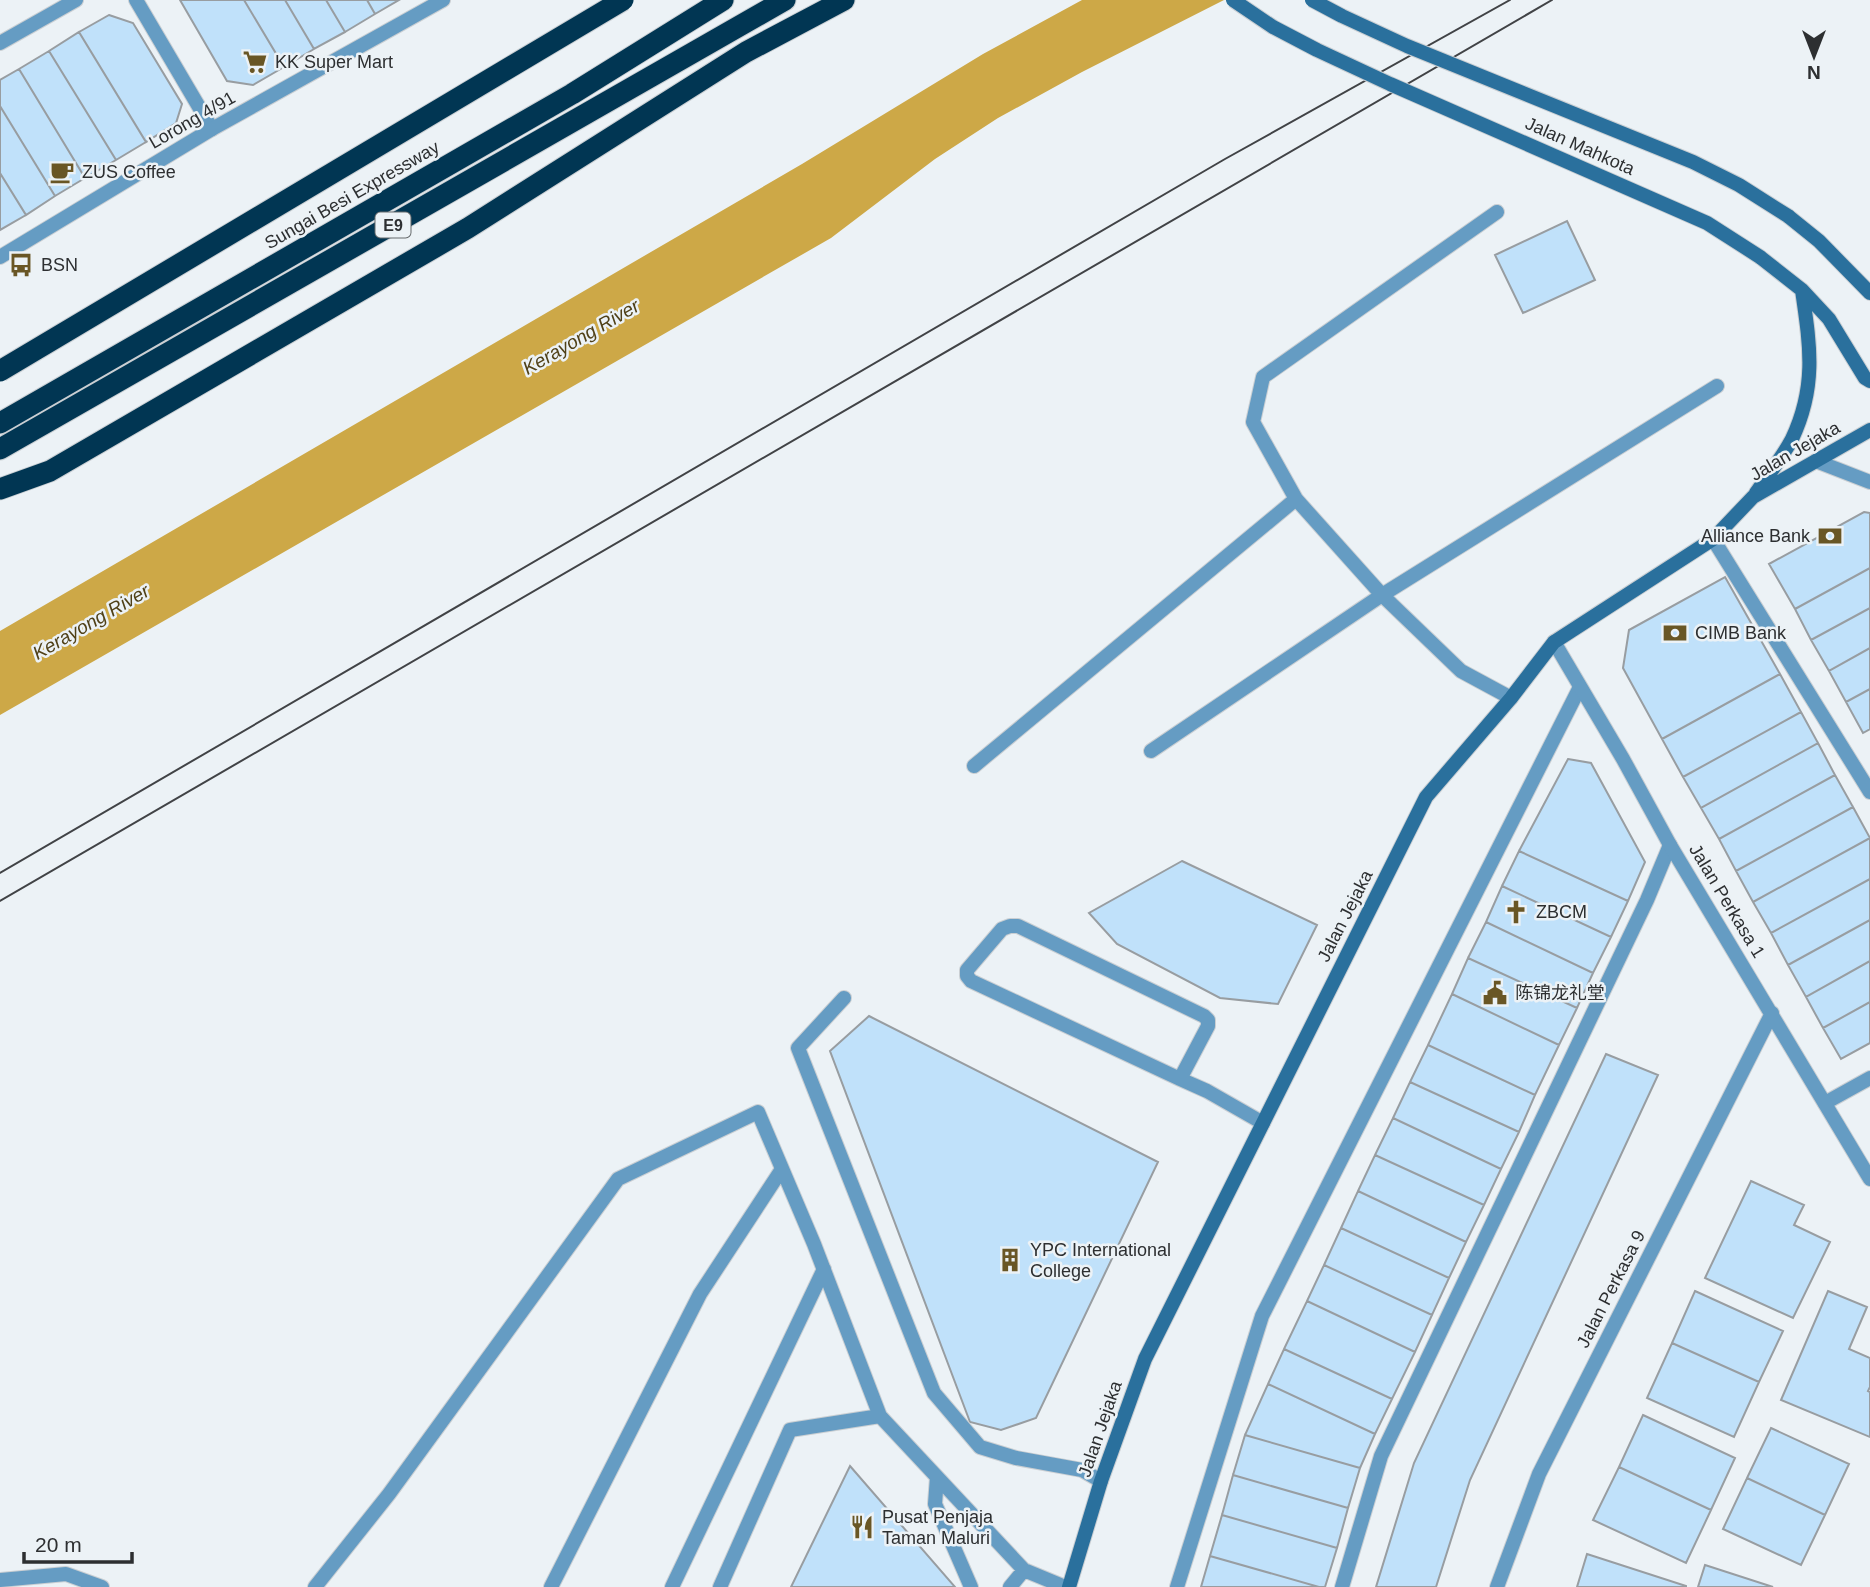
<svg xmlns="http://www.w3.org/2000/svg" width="1870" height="1587" font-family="Helvetica,'Noto Sans SC',sans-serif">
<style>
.water{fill:#cda847}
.building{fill:#c0e1fa;stroke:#989da1;stroke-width:2}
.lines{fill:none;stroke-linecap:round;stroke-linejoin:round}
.lane-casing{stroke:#cacfd3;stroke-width:16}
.street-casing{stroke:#cacfd3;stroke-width:16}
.secondary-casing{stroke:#cacfd3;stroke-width:16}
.highway-casing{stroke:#cacfd3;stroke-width:23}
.lane{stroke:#659cc3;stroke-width:14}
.street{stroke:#659cc3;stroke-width:14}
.secondary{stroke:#2a709d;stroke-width:14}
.highway{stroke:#013653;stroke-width:21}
.tram{stroke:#414346;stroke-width:2}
.secondary-bridge-casing{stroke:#cacfd3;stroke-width:16;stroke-linecap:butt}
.highway-bridge-casing{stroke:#cacfd3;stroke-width:23;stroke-linecap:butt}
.secondary-bridge{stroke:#2a709d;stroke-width:14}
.highway-bridge{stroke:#013653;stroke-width:21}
.labels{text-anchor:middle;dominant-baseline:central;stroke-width:5;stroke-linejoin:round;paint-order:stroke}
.shield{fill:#ecf2f6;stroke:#666a6c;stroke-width:2}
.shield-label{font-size:16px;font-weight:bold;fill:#2d2f31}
.poi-label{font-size:18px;fill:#2d2f31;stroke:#ecf2f6;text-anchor:start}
.street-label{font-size:18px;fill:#2d2f31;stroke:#ecf2f6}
.water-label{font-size:19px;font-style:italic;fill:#504118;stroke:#ecf2f6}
</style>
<rect width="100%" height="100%" fill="#ecf2f6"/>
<!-- water -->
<path class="water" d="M1082,0H1224L1082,72L998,118L935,159L831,238L0,715V631L802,164L983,54Z"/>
<!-- building -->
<path class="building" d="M180,0H244L284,67L253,85L227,81Z
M244,0H285L314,49L284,67Z
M285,0H326L345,32L314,49Z
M326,0H367L375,14L345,32Z
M367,0H399L375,14Z
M109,15L133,23L182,104L176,123L146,142L79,32Z
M79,32L146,142L116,160L49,51Z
M49,51L116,160L85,178L19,69Z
M19,69L85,178L55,196L0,106V80Z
M0,106L55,196L26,215L0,173Z
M0,173L26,215L0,230Z
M1567,221L1595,280L1523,313L1495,255Z
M1864,512L1870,513V568L1795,609L1769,564Z
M1870,568V608L1811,640L1795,609Z
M1725,577L1780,674L1662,739L1623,668L1629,630Z
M1870,608V648L1829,671L1811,640Z
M1870,648V689L1846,702L1829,671Z
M1780,674L1801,712L1683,777L1662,739Z
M1870,689V729L1863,733L1846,702Z
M1801,712L1818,743L1701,808L1683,777Z
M1818,743L1835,775L1719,839L1701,808Z
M1568,759L1591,763L1645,862L1628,901L1519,851Z
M1835,775L1853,807L1736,871L1719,839Z
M1853,807L1870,838L1753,902L1736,871Z
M1870,838V879L1771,933L1753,902Z
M1519,851L1628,901L1611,937L1502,886Z
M1182,861L1317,925L1278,1004L1220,998L1117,944L1089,913Z
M1870,879V920L1788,965L1771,933Z
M1502,886L1611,937L1593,973L1486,922Z
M1870,920V961L1806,997L1788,965Z
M1486,922L1593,973L1577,1008L1468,958Z
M1468,958L1577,1008L1559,1045L1452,994Z
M1870,961V1002L1823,1028L1806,997Z
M1452,994L1559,1045L1535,1095L1428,1045Z
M1870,1002V1043L1841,1059L1823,1028Z
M869,1016L1158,1162L1036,1418L1001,1430L970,1422L830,1051Z
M1428,1045L1535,1095L1519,1132L1410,1082Z
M1606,1054L1658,1075L1470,1480L1436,1587H1376L1414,1463Z
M1410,1082L1519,1132L1501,1169L1393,1118Z
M1393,1118L1501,1169L1484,1205L1375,1155Z
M1375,1155L1484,1205L1466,1242L1358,1191Z
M1751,1181L1804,1205L1794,1225L1830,1242L1793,1318L1705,1278Z
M1358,1191L1466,1242L1449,1278L1341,1228Z
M1341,1228L1449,1278L1432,1315L1324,1265Z
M1324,1265L1432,1315L1415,1352L1307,1301Z
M1695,1291L1783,1331L1759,1382L1672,1343Z
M1828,1291L1867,1307L1849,1349L1870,1358V1387L1868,1391L1870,1392V1437L1781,1400Z
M1307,1301L1415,1352L1392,1399L1284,1349Z
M1672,1343L1759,1382L1734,1437L1647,1398Z
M1284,1349L1392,1399L1375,1434L1268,1384Z
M1268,1384L1375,1434L1360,1468L1245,1435Z
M1643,1415L1735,1458L1711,1510L1619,1467Z
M1771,1428L1849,1464L1825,1515L1747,1478Z
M1245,1435L1360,1468L1348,1508L1233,1475Z
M850,1466L955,1587H791Z
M1619,1467L1711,1510L1686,1563L1593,1520Z
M1233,1475L1348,1508L1337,1548L1222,1515Z
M1747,1478L1825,1515L1801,1565L1723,1529Z
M1222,1515L1337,1548L1325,1587H1319L1210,1556Z
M1587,1554L1686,1586V1587H1577Z
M1210,1556L1319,1587H1201Z
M1705,1565L1773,1587H1698Z"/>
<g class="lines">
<!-- lane casing -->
<g class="lane-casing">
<path id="lane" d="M136,0L212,129
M0,43L76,0
M1816,461L1870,482
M1296,499L1253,422L1263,377L1497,212
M1713,539L1870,792
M1151,751L1382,595L1717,386
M974,766L1296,499L1382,595L1461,671L1511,698
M844,998L798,1048L934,1393L980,1447L1016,1458L1082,1470L1101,1481
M1180,1079L1208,1026V1020L1204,1016L1018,926H1010L1002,929L967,970V976L971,981L1180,1079L1207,1091L1263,1123
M1825,1103L1870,1078
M880,1416L1024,1570L1065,1587
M937,1477L935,1504L971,1587
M0,1580L66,1574L102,1587
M315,1587L389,1494L618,1179L758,1112L814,1244L880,1416L790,1430L720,1587
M551,1587L700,1294L782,1169
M672,1587L824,1269
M1010,1587L1024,1570
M1177,1587L1262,1316L1580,687
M1342,1587L1381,1456L1647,900L1670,845"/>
</g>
<!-- street casing -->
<g class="street-casing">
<path id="street" d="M0,257L212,129L443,0
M1554,642L1623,759L1670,845L1870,1179
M1497,1587L1539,1474L1772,1013"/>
</g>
<!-- secondary casing -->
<g class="secondary-casing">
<path id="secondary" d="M1788,216L1819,241L1870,293
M1760,257L1802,290L1829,319L1865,378L1870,381
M1756,493C1768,475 1782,458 1792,439C1817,386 1810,345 1802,290
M1069,1587L1101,1481L1145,1359L1426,797L1511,698L1554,642L1713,539L1753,497L1870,430"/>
</g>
<!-- highway casing -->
<g class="highway-casing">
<path id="highway" d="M0,423L572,94L723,0
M0,449L785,0
M0,489L50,471L468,228L746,52L844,0"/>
</g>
<!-- lane -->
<use href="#lane" class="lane"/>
<!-- street -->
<use href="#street" class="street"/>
<!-- secondary -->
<use href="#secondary" class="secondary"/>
<!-- highway -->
<use href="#highway" class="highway"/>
<!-- tram -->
<path class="tram" d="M0,873L1225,159L1510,0
M0,901L1552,0"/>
<!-- secondary-bridge casing -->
<g class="secondary-bridge-casing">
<path id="secondary-bridge" d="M1233,0L1273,27L1317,50L1390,84L1707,223L1760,257
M1312,0L1342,16L1407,46L1693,162L1739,185L1788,216"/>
</g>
<!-- highway-bridge casing -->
<g class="highway-bridge-casing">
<path id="highway-bridge" d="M0,371L623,0"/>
</g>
<!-- secondary-bridge -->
<use href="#secondary-bridge" class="secondary-bridge"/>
<!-- highway-bridge -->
<use href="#highway-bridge" class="highway-bridge"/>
</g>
<!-- icons -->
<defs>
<g id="supermarket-bare" transform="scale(1.89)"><path d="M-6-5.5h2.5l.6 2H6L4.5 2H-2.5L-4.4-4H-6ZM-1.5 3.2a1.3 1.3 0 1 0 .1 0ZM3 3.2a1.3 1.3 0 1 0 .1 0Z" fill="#695625" stroke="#ecf2f6" stroke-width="2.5" paint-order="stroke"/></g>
<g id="cafe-bare" transform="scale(1.89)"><path d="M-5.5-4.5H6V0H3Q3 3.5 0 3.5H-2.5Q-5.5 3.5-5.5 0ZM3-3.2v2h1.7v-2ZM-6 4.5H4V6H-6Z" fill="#695625" stroke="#ecf2f6" stroke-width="2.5" paint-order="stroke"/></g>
<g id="bus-bare" transform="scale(1.89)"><path d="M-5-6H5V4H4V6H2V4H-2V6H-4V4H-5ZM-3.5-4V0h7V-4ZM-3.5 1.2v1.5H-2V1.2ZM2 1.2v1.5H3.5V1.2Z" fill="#695625" stroke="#ecf2f6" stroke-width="2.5" paint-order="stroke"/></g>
<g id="bank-bare" transform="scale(1.89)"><path d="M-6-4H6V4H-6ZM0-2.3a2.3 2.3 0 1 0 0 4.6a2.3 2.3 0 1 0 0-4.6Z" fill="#695625" stroke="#ecf2f6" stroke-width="2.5" paint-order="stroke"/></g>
<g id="church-bare" transform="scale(1.89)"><path d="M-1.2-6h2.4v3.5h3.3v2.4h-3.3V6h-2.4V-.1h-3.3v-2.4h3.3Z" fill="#695625" stroke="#ecf2f6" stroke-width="2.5" paint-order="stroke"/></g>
<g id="civic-bare" transform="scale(1.89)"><path d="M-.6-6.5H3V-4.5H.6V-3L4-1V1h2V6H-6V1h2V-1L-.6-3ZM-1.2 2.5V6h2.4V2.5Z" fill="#695625" stroke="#ecf2f6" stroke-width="2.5" paint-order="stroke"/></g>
<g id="building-bare" transform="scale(1.89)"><path d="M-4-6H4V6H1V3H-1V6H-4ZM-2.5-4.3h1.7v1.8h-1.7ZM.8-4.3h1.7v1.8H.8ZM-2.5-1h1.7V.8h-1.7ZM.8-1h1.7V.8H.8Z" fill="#695625" stroke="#ecf2f6" stroke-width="2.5" paint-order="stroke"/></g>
<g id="restaurant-bare" transform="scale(1.89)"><path d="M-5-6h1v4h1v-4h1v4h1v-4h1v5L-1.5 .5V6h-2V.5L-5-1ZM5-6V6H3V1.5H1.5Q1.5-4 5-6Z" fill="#695625" stroke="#ecf2f6" stroke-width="2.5" paint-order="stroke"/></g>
</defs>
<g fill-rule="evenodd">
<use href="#supermarket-bare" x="255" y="62"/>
<use href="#cafe-bare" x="62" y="172"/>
<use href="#bus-bare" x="21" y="265"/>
<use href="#bank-bare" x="1830" y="536"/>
<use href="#bank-bare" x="1675" y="633"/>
<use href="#church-bare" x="1516" y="912"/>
<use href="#civic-bare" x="1495" y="993"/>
<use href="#building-bare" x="1010" y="1260"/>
<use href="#restaurant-bare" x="862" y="1527"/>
</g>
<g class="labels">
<!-- shield labels -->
<rect class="shield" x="375.5" y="212.5" width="35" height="25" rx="5"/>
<g class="shield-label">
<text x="393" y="225">E9</text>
</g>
<!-- poi labels -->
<g class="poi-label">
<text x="275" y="62">KK Super Mart</text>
<text x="82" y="172">ZUS Coffee</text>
<text x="41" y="265">BSN</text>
<text x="1810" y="536" text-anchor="end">Alliance Bank</text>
<text x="1695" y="633">CIMB Bank</text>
<text x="1536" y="912">ZBCM</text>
<text x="1515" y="993">陈锦龙礼堂</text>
<text x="1030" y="1250">YPC International<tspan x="1030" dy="21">College</tspan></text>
<text x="882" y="1517">Pusat Penjaja<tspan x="882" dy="21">Taman Maluri</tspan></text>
</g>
<!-- street labels -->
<g class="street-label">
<text transform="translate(192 120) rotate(-30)">Lorong 4/91</text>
<text transform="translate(1580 146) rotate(24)">Jalan Mahkota</text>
<text transform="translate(352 195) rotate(-30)">Sungai Besi Expressway</text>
<text transform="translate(1795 451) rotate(-30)">Jalan Jejaka</text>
<text transform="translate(1727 901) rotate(59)">Jalan Perkasa 1</text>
<text transform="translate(1345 916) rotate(-63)">Jalan Jejaka</text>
<text transform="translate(1611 1289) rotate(-63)">Jalan Perkasa 9</text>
<text transform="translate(1100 1429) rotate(-71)">Jalan Jejaka</text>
</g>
<!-- water labels -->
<g class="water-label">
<text transform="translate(581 337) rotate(-30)">Kerayong River</text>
<text transform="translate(91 622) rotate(-30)">Kerayong River</text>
</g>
</g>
<!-- north arrow -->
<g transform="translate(1814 56) rotate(180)" stroke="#ecf2f6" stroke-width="5" paint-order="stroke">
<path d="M0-5L12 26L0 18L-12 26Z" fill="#2d2f31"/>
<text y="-10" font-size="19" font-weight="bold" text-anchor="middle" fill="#2d2f31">N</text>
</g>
<!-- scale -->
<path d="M24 1552v10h108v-10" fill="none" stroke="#2d2f31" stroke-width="3.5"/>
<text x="35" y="1552" font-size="21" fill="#2d2f31" stroke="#ecf2f6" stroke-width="5" paint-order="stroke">20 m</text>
</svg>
